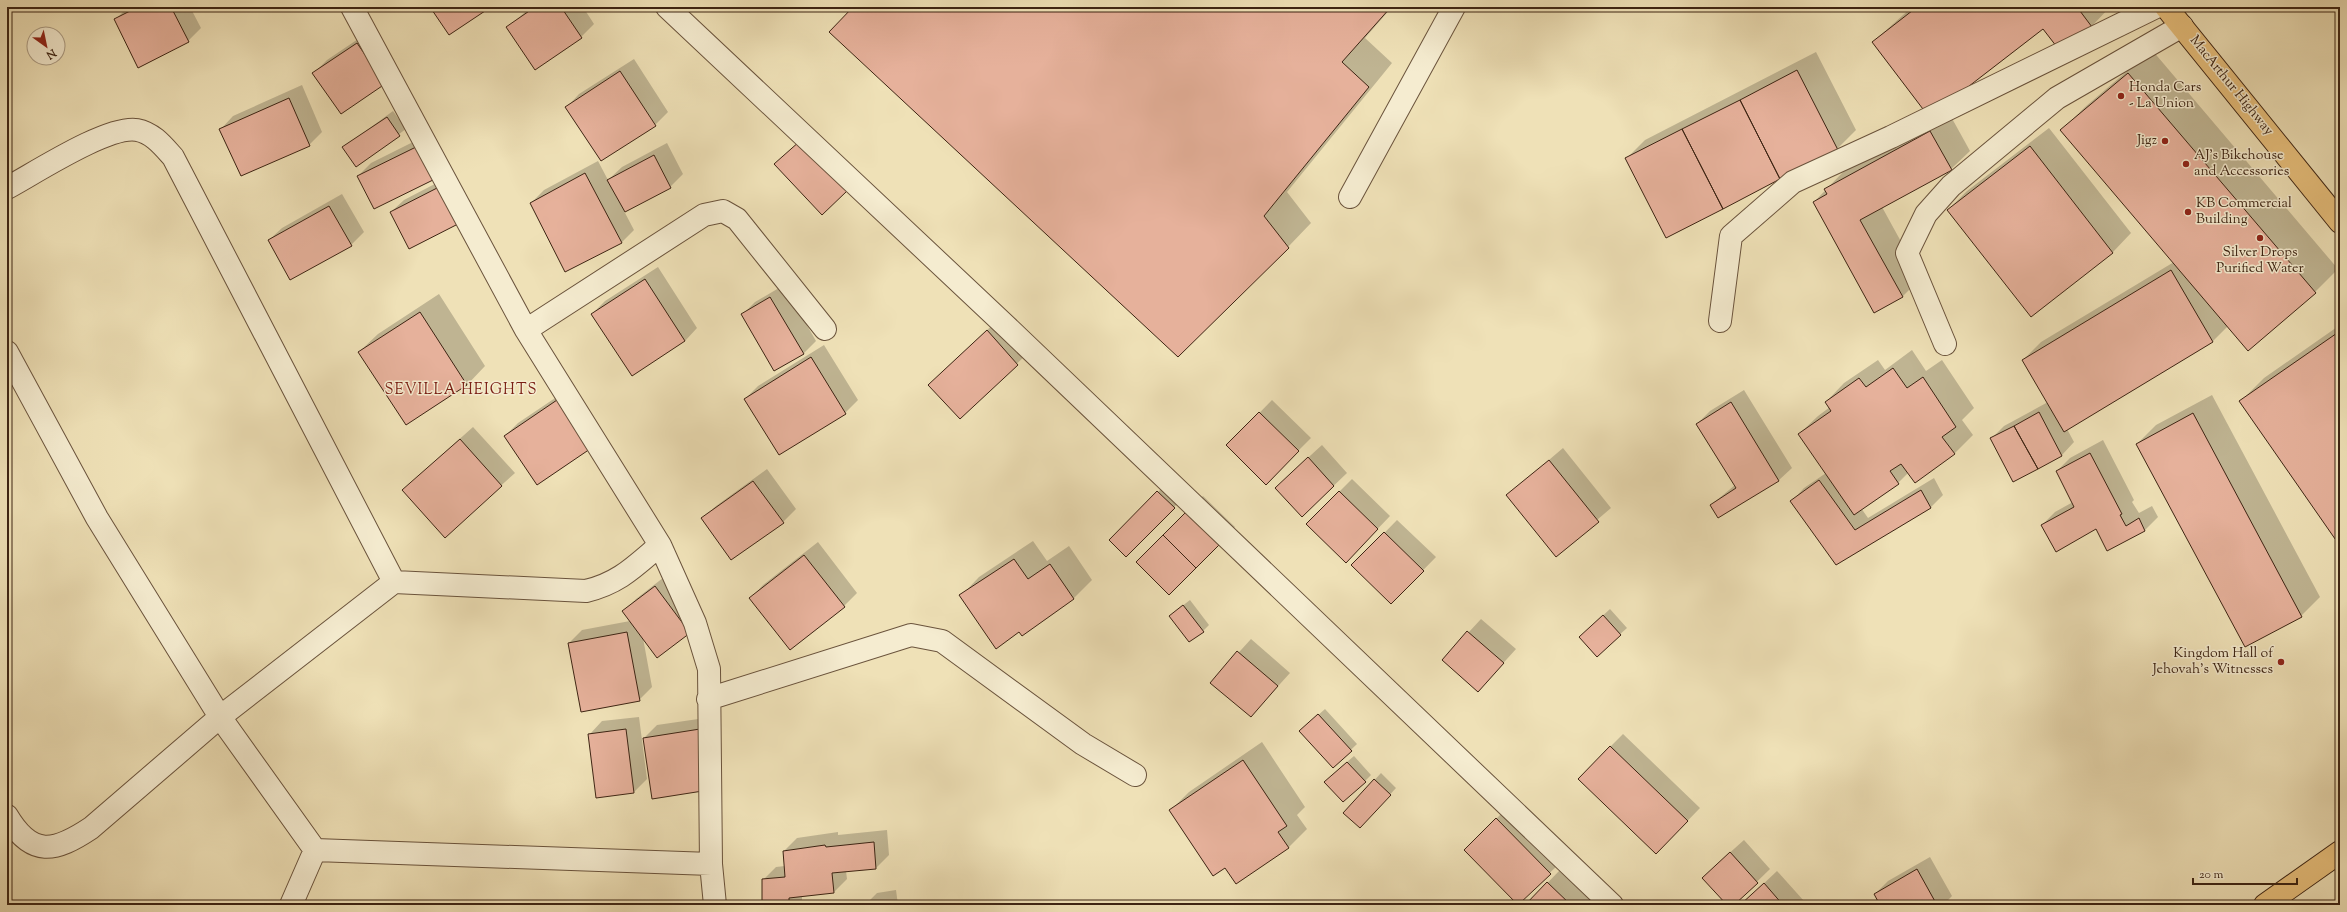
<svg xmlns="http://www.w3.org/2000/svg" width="2347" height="912" font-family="'Sorts Mill Goudy',serif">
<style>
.shadow{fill:#0003}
.building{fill:#e6b19b;stroke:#3d2413}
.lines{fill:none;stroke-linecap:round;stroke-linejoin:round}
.minor-casing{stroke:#6a533c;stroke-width:24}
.highway-casing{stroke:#3d2413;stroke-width:24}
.minor{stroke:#f5ecd0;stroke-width:22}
.highway{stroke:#e8c07c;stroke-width:22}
.poi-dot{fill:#8f2418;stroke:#f5ecd0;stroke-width:1.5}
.labels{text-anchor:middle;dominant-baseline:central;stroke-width:3;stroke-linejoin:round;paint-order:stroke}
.street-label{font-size:14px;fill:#3d2413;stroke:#f5ecd0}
.poi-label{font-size:14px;fill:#3d2413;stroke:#f5ecd0;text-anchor:start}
.neighbourhood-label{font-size:15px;letter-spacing:1px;fill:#7a1f14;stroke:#f5ecd0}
</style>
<rect width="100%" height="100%" fill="#efe1b7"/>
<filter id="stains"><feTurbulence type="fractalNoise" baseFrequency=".005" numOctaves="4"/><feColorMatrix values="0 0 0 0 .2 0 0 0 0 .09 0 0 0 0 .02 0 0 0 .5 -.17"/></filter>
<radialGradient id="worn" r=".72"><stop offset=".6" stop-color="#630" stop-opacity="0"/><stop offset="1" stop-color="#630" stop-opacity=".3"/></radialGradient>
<!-- shadow -->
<path class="shadow" d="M128,7H190L201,28L188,41L115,20Z
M531,7H583L594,24L581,37L536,68L508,27Z
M854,7H1392L1365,38L1392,63L1287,192L1311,223L1288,247Z
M1912,7H2110L2092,26L2060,49L2044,27L1873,42Z
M370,31L397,71L314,73L327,60Z
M2152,50L2338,269L2315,292L2228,326L2213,341L2067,429L2074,442L2062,455L2014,481L1991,439L2004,426L2048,402L2023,360L2041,342L2174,262L2062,130L2085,107Z
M1816,52L1856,130L1837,149L1626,159L1645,140Z
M634,59L668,112L655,125L567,107L579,94Z
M302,85L322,132L309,145L221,129L233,116Z
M393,111L406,129L356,165L344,147Z
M1949,113L1970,151L1951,169L1882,207L1921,278L1902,297L1814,202L1844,171Z
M2049,128L2131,233L2113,252L2031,316L1948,210L1967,191Z
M429,134L446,166L358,176L371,163Z
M667,143L683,174L670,187L624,211L634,230L621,243L531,203L544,190L598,161L608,180L622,167Z
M452,175L470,210L391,212L404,200Z
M342,194L364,232L351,245L269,240L282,228Z
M658,267L697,328L685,341L592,314L605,301Z
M784,285L816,341L804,353L742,315L755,302Z
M439,294L485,366L467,385L406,424L359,352L378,334Z
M1000,318L1030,351L960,418L942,372Z
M2340,325V545L2241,401L2264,378Z
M824,345L858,400L845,413L779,454L745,399L758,386Z
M1912,350L1926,371L1942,360L1974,408L1962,420L1973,435L1954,454L1908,473L1898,483L1861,508L1868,518L1934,478L1943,495L1930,508L1836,564L1792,501L1804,488L1826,473L1799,434L1818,416L1830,407L1826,402L1844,383L1878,360L1885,370Z
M570,388L590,448L505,436L518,423Z
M1744,390L1792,468L1779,480L1718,517L1711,505L1735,485L1697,424L1710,411Z
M2212,395L2320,597L2301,616L2137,444L2156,425Z
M1272,400L1311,438L1266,483L1228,445Z
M473,427L515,473L445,536L417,477Z
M2103,440L2134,500L2132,502L2139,513L2152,506L2158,517L2145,530L2107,549L2096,528L2042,525L2055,512L2073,502L2057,471L2070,458Z
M1322,445L1347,473L1302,516L1289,475Z
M1563,448L1611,508L1556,555L1508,495Z
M767,469L796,509L783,522L703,518L716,506Z
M1171,479L1187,494L1126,556L1110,540Z
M1352,479L1390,516L1346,562L1307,524Z
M1203,496L1235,527L1169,593L1138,562Z
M1397,520L1436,557L1391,603L1353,565Z
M1033,541L1047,561L1069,546L1092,580L1074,598L1022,635L1019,631L961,596L979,577Z
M818,542L857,593L844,606L790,649L751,598L763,585Z
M668,574L702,619L643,638L652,687L639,700L569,643L582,630L630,621L623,612L636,599Z
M1190,600L1209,625L1203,631L1177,610Z
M1610,609L1627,628L1597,655L1586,631Z
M1481,619L1516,649L1478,691L1443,660Z
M1251,639L1290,673L1251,716L1211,683Z
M1325,709L1357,744L1333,767L1307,725Z
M639,717L647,779L634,792L590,734L602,721Z
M712,717L721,776L708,789L644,738L657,725Z
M1623,734L1700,808L1669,840L1610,747Z
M1262,742L1305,807L1297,815L1307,829L1289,847L1225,866L1170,811L1189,792Z
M1354,756L1371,775L1365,781L1332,775Z
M1381,773L1396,788L1366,821L1344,813Z
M1509,806L1563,860L1520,902L1523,905H1513L1516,902L1465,850Z
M887,830L889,855L876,868L846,871L847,879L834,892L802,896V905H763V880L776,867L785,866L784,851L797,838L838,832V835Z
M1744,840L1770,869L1733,905H1728L1716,865Z
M1930,857L1952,896L1943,905H1881L1875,894L1888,881Z
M1560,870L1606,905H1526Z
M1777,871L1804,901L1800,905H1741Z
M896,890L898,905H865L877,893Z
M1813,902L1816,905H1809Z
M842,903V905H803L805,904Z"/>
<!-- building -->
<path class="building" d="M138,7H171L189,42L138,68L114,19Z
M430,7H491L449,35Z
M535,7H561L582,38L535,70L506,27Z
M853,7H1391L1342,62L1369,87L1264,216L1289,248L1178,357L829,32Z
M1917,7H2077L2092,27L2060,51L2043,29L1929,117L1872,42Z
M357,43L385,84L341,114L312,73Z
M1797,70L1838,150L1780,179L1740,100Z
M620,71L656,126L601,161L565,107Z
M2128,73L2316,293L2248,351L2060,130Z
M289,98L310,146L241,176L219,129Z
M1740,100L1780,179L1723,209L1682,129Z
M387,117L400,136L356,167L342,147Z
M1682,129L1723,209L1666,238L1625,158Z
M1930,131L1952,170L1860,220L1903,297L1874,313L1813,202L1827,194L1824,189Z
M800,141L847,191L822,215L774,164Z
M2030,146L2113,253L2031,317L1947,210Z
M416,147L433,180L374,209L357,176Z
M654,155L671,188L625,212L607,180Z
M585,173L622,243L565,272L530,203Z
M439,187L458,224L409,249L390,212Z
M329,206L352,246L290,280L268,240Z
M2171,270L2213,342L2064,432L2022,360Z
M645,279L685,341L632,376L591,314Z
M770,297L804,354L774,371L741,314Z
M420,312L467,385L406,425L358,352Z
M987,330L1018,365L960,419L928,385Z
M2340,331V546L2239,401Z
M811,357L846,414L779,455L744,399Z
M1893,368L1907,388L1923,377L1956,427L1942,437L1955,454L1915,483L1901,464L1890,471L1899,484L1854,515L1798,434L1831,411L1825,402L1859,378L1866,387Z
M557,400L590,449L537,485L504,436Z
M1731,402L1779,481L1718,518L1710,505L1736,488L1696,424Z
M1259,412L1299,451L1266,485L1226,445Z
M2039,412L2062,456L2038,469L2014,426Z
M2193,413L2302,617L2245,647L2136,444Z
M2014,426L2038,469L2013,482L1990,438Z
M460,439L502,486L445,538L402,490Z
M2090,453L2122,514L2120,515L2126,526L2139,518L2145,531L2107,551L2096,529L2056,552L2041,525L2074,507L2056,471Z
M1308,457L1334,486L1302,517L1275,488Z
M1549,460L1599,522L1556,557L1506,495Z
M1819,480L1855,530L1921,490L1931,508L1836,565L1790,501Z
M753,481L784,523L731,560L701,518Z
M1157,491L1175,508L1126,557L1109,540Z
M1339,491L1378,529L1346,563L1306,524Z
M1190,508L1223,541L1196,568L1163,535Z
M1384,532L1424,571L1391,604L1351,565Z
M1163,535L1196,568L1169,595L1136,562Z
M804,555L845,607L790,650L749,598Z
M1014,559L1028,579L1050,564L1074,599L1022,636L1019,632L996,649L959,595Z
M655,586L690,633L657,658L622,611Z
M1183,605L1204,632L1189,642L1169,616Z
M1603,615L1621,635L1597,657L1579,637Z
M1467,631L1504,663L1478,692L1442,660Z
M627,632L640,701L581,712L568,643Z
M1237,651L1278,686L1251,717L1210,683Z
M1318,714L1352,751L1333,768L1299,731Z
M626,729L634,793L596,798L588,734Z
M700,729L709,790L652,799L643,738Z
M1610,746L1688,821L1656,854L1578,779Z
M1243,760L1287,826L1278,832L1289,848L1236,884L1225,868L1213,876L1169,810Z
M1347,762L1366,782L1343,802L1324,782Z
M1374,779L1391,795L1360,828L1343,813Z
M1496,818L1551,874L1518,905L1464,850Z
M874,842L876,869L832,873L834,893L789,898V905H762V879L785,877L783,851L825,845L826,847Z
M1730,852L1758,883L1734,905H1727L1702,878Z
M1917,869L1937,905H1880L1874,894Z
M1547,882L1571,905H1525Z
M1764,883L1783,905H1740Z
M1590,899L1597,905H1584Z
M884,902V905H864Z"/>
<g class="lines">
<!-- minor casing -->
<g class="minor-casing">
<path id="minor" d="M352,7L526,330L660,545L695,623L709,669L711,864L715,905
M667,7L1006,326L1612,905
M7,188C35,173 108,125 137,130C153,133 163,146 173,157L394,582
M1350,197L1454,7
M1720,321L1731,236L1793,182L1891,137L2156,7
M526,330L704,215L723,211L737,219L825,329
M1945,344L1907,253L1926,214L1951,186L2057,98L2182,26
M7,352L97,518L220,717L315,850L291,905
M708,699L911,635L942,641L1083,744L1135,775
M7,816C32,858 55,852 91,828L220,717L394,582L586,591C619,583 634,567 660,545
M315,850L711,864"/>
</g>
<!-- highway casing -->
<g class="highway-casing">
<path id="highway" d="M2166,7L2340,222
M2265,905L2340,852"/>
</g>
<!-- minor -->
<use href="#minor" class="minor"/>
<!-- highway -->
<use href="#highway" class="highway"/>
</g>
<!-- markers -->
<g class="poi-dot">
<circle cx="2121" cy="96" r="4"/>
<circle cx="2165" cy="141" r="4"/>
<circle cx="2186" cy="164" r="4"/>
<circle cx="2188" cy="212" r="4"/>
<circle cx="2260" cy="238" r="4"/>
<circle cx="2281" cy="662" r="4"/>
</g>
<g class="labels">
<!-- street labels -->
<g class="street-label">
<text transform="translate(2231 86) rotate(51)">MacArthur Highway</text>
</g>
<!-- poi labels -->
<g class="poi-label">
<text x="2129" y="88">Honda Cars<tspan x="2129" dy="16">- La Union</tspan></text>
<text x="2157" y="141" text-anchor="end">Jigz</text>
<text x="2194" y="156">AJ's Bikehouse<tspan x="2194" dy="16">and Accessories</tspan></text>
<text x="2196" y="204">KB Commercial<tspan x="2196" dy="16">Building</tspan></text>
<text x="2260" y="253" text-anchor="middle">Silver Drops<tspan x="2260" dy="16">Purified Water</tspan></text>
<text x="2273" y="654" text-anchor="end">Kingdom Hall of<tspan x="2273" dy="16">Jehovah's Witnesses</tspan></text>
</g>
<!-- neighbourhood labels -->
<g class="neighbourhood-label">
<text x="461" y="390">SEVILLA HEIGHTS</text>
</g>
</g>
<!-- margin -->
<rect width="2347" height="912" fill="none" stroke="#efe1b7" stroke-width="24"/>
<rect x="8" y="8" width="2331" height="896" fill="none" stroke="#3d2413" stroke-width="2"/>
<rect x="12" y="12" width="2323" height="888" fill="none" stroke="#3d2413"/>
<!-- north arrow -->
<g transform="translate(46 46) rotate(147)"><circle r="19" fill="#f5ecd0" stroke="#ab9c84"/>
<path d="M0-3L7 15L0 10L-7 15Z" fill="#8f2418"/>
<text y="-6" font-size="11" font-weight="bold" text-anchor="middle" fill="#3d2413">N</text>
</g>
<!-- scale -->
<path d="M2193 878v6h104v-6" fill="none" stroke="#3d2413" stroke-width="2"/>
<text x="2199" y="878" font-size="12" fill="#3d2413" stroke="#f5ecd0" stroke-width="3" paint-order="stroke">20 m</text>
<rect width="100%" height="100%" filter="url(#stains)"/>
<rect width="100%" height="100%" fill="url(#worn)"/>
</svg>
